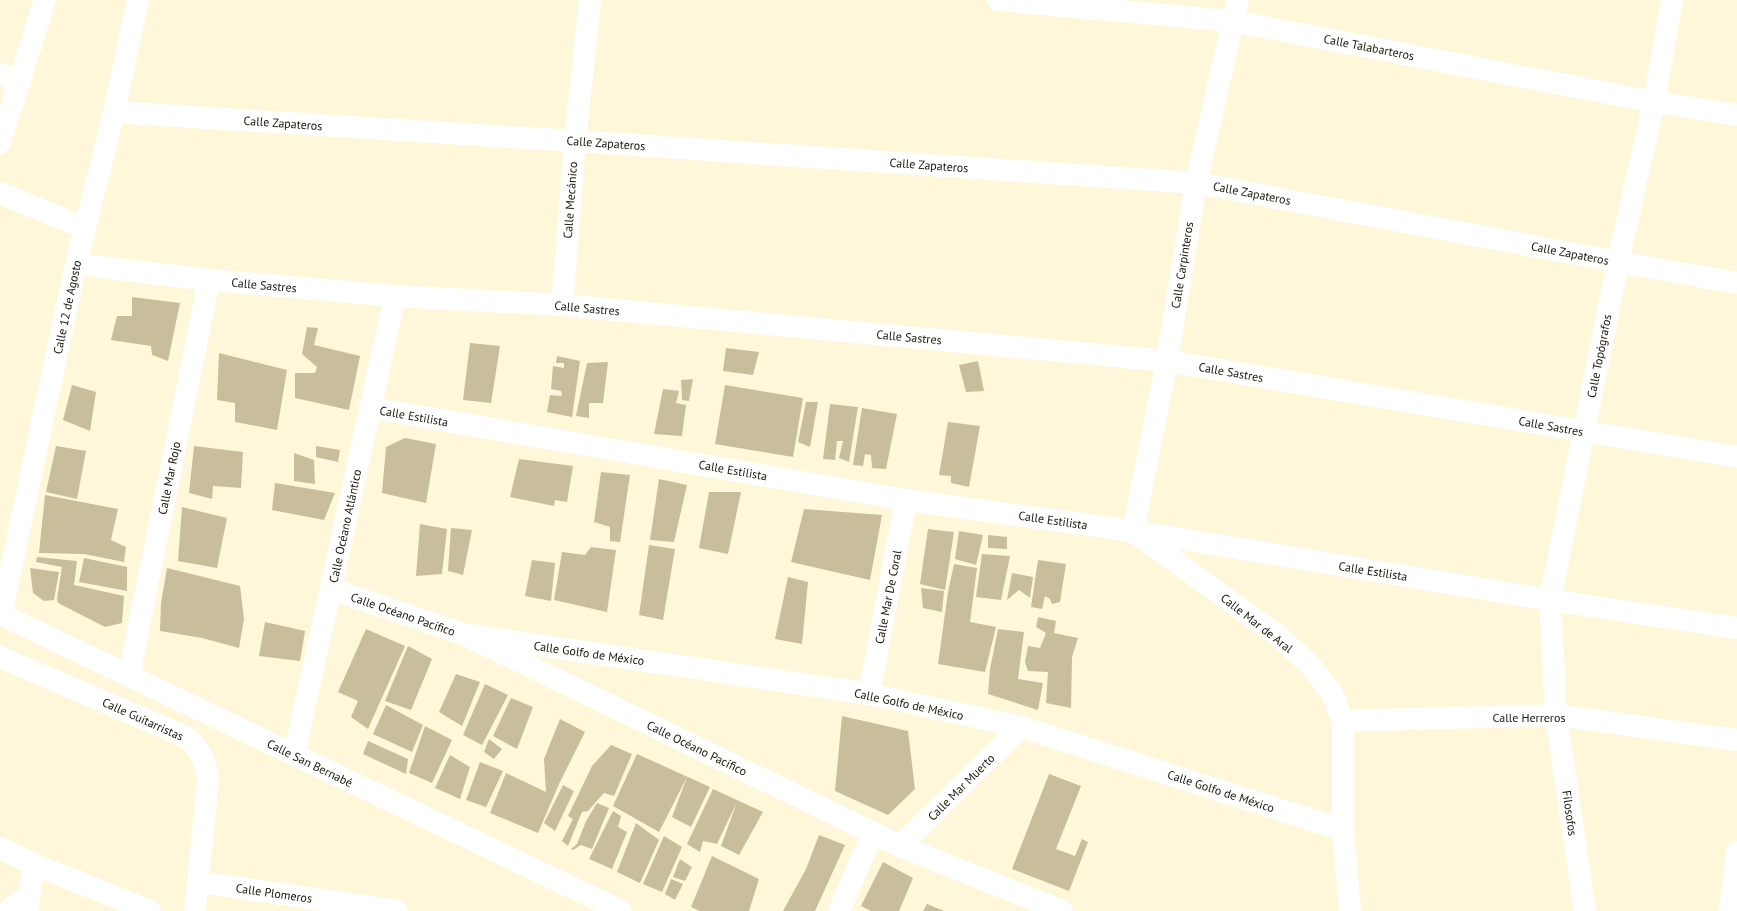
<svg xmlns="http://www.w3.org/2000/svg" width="1737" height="911" font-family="'PT Sans',sans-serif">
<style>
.building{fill:#c8be9c}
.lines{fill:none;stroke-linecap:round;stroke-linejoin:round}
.minor{stroke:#fff;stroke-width:22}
.labels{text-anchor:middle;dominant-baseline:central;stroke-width:3;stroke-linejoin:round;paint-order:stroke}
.street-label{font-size:12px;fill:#181408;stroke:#fff}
</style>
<rect width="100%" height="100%" fill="#fff7da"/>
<!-- building -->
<path class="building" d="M132,297L180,303L168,361L152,355L151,346L111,340L117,316H132Z
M307,327L318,328L314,345L360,356L349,410L295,398V373H315L317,367L302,354Z
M470,343L500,346L491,403L463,400Z
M726,348L759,352L753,375L723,371Z
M219,353L287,370L277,430L235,422V403L217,400Z
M557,356L580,361L572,417L547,412L550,395L562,396L561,391L551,389L553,366L564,368V363H556Z
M978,361L984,391L966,392L959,365Z
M608,362L603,403H589V418L576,416L587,363Z
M693,379L689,401L682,400L681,380Z
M72,385L96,392L90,431L63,420Z
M725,385L803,398L793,457L715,444Z
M663,389L679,391L676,403L686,405L682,436L654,434Z
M806,402H818L810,447L798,442Z
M830,404L858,407L849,462L839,458L843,441H837L835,460L823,459Z
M862,408L897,414L886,469L872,468L871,455L865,454L863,466L853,465Z
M948,422L980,426L969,487L951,483V476L939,475Z
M405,438L436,444L426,503L382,493L386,447Z
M56,446L86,451L77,499L46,492Z
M194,446L243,452L241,488L213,486L212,499L189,493Z
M316,446L340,450L338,462L316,457Z
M294,453L314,460L315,484L294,481Z
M519,459L573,466L567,502L555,500L554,506L510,497Z
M601,472L630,475L620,542L610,541V527L594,522Z
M659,479L687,485L674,542L650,540Z
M275,483L335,493L324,520L272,510Z
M709,492H741L728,554L699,548Z
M45,495L118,509L111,540L126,547L124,562L84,554L39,553Z
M182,507L227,518L217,568L178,561Z
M804,509L882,515L870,580L791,562Z
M420,524L447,529L442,574L416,576Z
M451,528L472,530L463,575L448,571Z
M928,529L954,532L945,590L920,584Z
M959,531L983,535L976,565L955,559Z
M988,535L1007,537V549L988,548Z
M649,545L675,549L663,620L639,615Z
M591,547L616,550L607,612L554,600L562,552L585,555Z
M982,554L1010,556L1001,600L976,597Z
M37,557L77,561L74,585L124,596L122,623L105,627L58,603L57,598L62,567L36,562Z
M84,558L127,567V591L79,582Z
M532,560L555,563L551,601L525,596Z
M1038,560L1066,564L1060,602L1052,604L1050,599L1045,596L1042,609L1031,607Z
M954,564L977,568L970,622L996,627L985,672L938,664L948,592Z
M30,568L59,572L54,600L44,601L33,593Z
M167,568L240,586L244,619L239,648L202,638L160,631L161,603Z
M1012,573L1033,577L1030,598L1019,590L1007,600Z
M788,577L808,582L802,644L775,639Z
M921,588L944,591L942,612L923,608Z
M1038,617L1056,621L1054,633L1078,638L1072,657L1071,708L1046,703L1048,672L1028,671L1025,662L1028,646L1040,648L1046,633L1036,627Z
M265,622L305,631L300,661L259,656Z
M366,629L405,646L368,729L351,717L358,701L338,692Z
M998,629L1024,632L1018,679L1043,683L1038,710L988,694L990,669Z
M408,646L432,659L411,710L385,701Z
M456,674L480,682L462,726L439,712Z
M485,684L508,695L482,745L463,735Z
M511,698L533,707L517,749L493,736Z
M386,705L423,725L412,752L373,734Z
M842,716L908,731L915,789L888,815L835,791Z
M560,719L585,732L559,784L538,833L490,813L506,773L546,792L544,759Z
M425,726L452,740L432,783L409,773Z
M489,739L502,749L494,759L484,752Z
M368,741L408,759L406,774L363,754Z
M611,745L632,754L614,796L604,793L588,811L582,812L568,846L562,841L573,819L568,816L592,766Z
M637,754L710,787L691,827L672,817L687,777L659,832L613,806Z
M450,755L470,767L460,799L435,788Z
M480,762L503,771L486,807L466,800Z
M1049,774L1081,786L1056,849L1075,856L1082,839L1088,842L1069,891L1012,869Z
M563,785L574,791L555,831L544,823Z
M713,789L763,812L739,855L721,846L737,802L717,844L703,841L700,852L687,844Z
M597,803L609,808L592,849L581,845L573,850L571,849L577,844L586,821Z
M613,811L621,816L618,827L627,832L612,869L589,859Z
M636,823L659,840L640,883L617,872Z
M819,835L845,845L815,911H783L806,869Z
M664,836L682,847L662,892L643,884Z
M712,856L759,879L749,911H700L691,907Z
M680,859L692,867L685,881L673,877Z
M883,862L913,878L899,911H871L861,906Z
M671,879L683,884L675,900L665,894Z
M927,904L944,911H923Z"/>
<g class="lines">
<!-- minor -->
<path class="minor" d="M998,0L1232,21L1654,102L1737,115
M0,74L20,82
M114,112L575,141L1196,183L1618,262L1737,283
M0,143L45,0
M0,193L85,228
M76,264L209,280L395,296L562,305L1167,361L1737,457
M562,305L575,141L590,0
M371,408L906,500L1133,531L1550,600L1737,628
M1133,531L1167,361L1196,183L1238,0
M1137,534L1277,635L1310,665L1332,693L1343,721V830L1350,911
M331,589L463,634L900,846L1062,911
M0,614L621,911
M1,615L76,264L114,112L138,0
M463,634L869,694L1021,727L1343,830
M0,657L186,737C202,751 205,759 208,780L195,911
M129,676L209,280
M869,694L906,500
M1343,721L1556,715L1737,740
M294,755L395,296
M900,846L1021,727
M0,848L33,864L150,911
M198,882L397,911
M9,911L15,905L29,896
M28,911L33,864
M839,911L873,833
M1585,911L1556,715L1550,600L1618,262L1654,102L1672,0
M1730,911L1737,852"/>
</g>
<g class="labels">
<!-- street labels -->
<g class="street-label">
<text transform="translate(1369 47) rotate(11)">Calle Talabarteros</text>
<text transform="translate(283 123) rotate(4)">Calle Zapateros</text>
<text transform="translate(606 143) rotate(4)">Calle Zapateros</text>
<text transform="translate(929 165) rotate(4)">Calle Zapateros</text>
<text transform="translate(1252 193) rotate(11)">Calle Zapateros</text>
<text transform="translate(570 200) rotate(-86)">Calle Mecánico</text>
<text transform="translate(1570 253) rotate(11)">Calle Zapateros</text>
<text transform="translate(1182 265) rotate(-81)">Calle Carpinteros</text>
<text transform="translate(264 285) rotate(5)">Calle Sastres</text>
<text transform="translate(67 307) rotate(-78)">Calle 12 de Agosto</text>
<text transform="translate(587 308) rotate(5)">Calle Sastres</text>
<text transform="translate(909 337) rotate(5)">Calle Sastres</text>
<text transform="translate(1599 356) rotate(-79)">Calle Topógrafos</text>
<text transform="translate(1231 372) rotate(10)">Calle Sastres</text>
<text transform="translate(414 416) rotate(10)">Calle Estilista</text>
<text transform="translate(1551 426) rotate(10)">Calle Sastres</text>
<text transform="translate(733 470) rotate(10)">Calle Estilista</text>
<text transform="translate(169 478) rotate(-79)">Calle Mar Rojo</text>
<text transform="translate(1053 520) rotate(8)">Calle Estilista</text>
<text transform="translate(345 526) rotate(-78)">Calle Océano Atlántico</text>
<text transform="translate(1373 571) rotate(9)">Calle Estilista</text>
<text transform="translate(888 597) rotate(-79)">Calle Mar De Coral</text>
<text transform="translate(403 614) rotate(19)">Calle Océano Pacífico</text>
<text transform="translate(1257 623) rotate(38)">Calle Mar de Aral</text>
<text transform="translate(589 653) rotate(8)">Calle Golfo de México</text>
<text transform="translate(909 704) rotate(12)">Calle Golfo de México</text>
<text x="1529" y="717">Calle Herreros</text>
<text transform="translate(143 719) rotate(24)">Calle Guitarristas</text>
<text transform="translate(697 748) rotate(26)">Calle Océano Pacífico</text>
<text transform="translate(310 763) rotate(26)">Calle San Bernabé</text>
<text transform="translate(961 787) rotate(-45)">Calle Mar Muerto</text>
<text transform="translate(1221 791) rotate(18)">Calle Golfo de México</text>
<text transform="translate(1570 813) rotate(82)">Filosofos</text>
<text transform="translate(274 893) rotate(8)">Calle Plomeros</text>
</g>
</g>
</svg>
